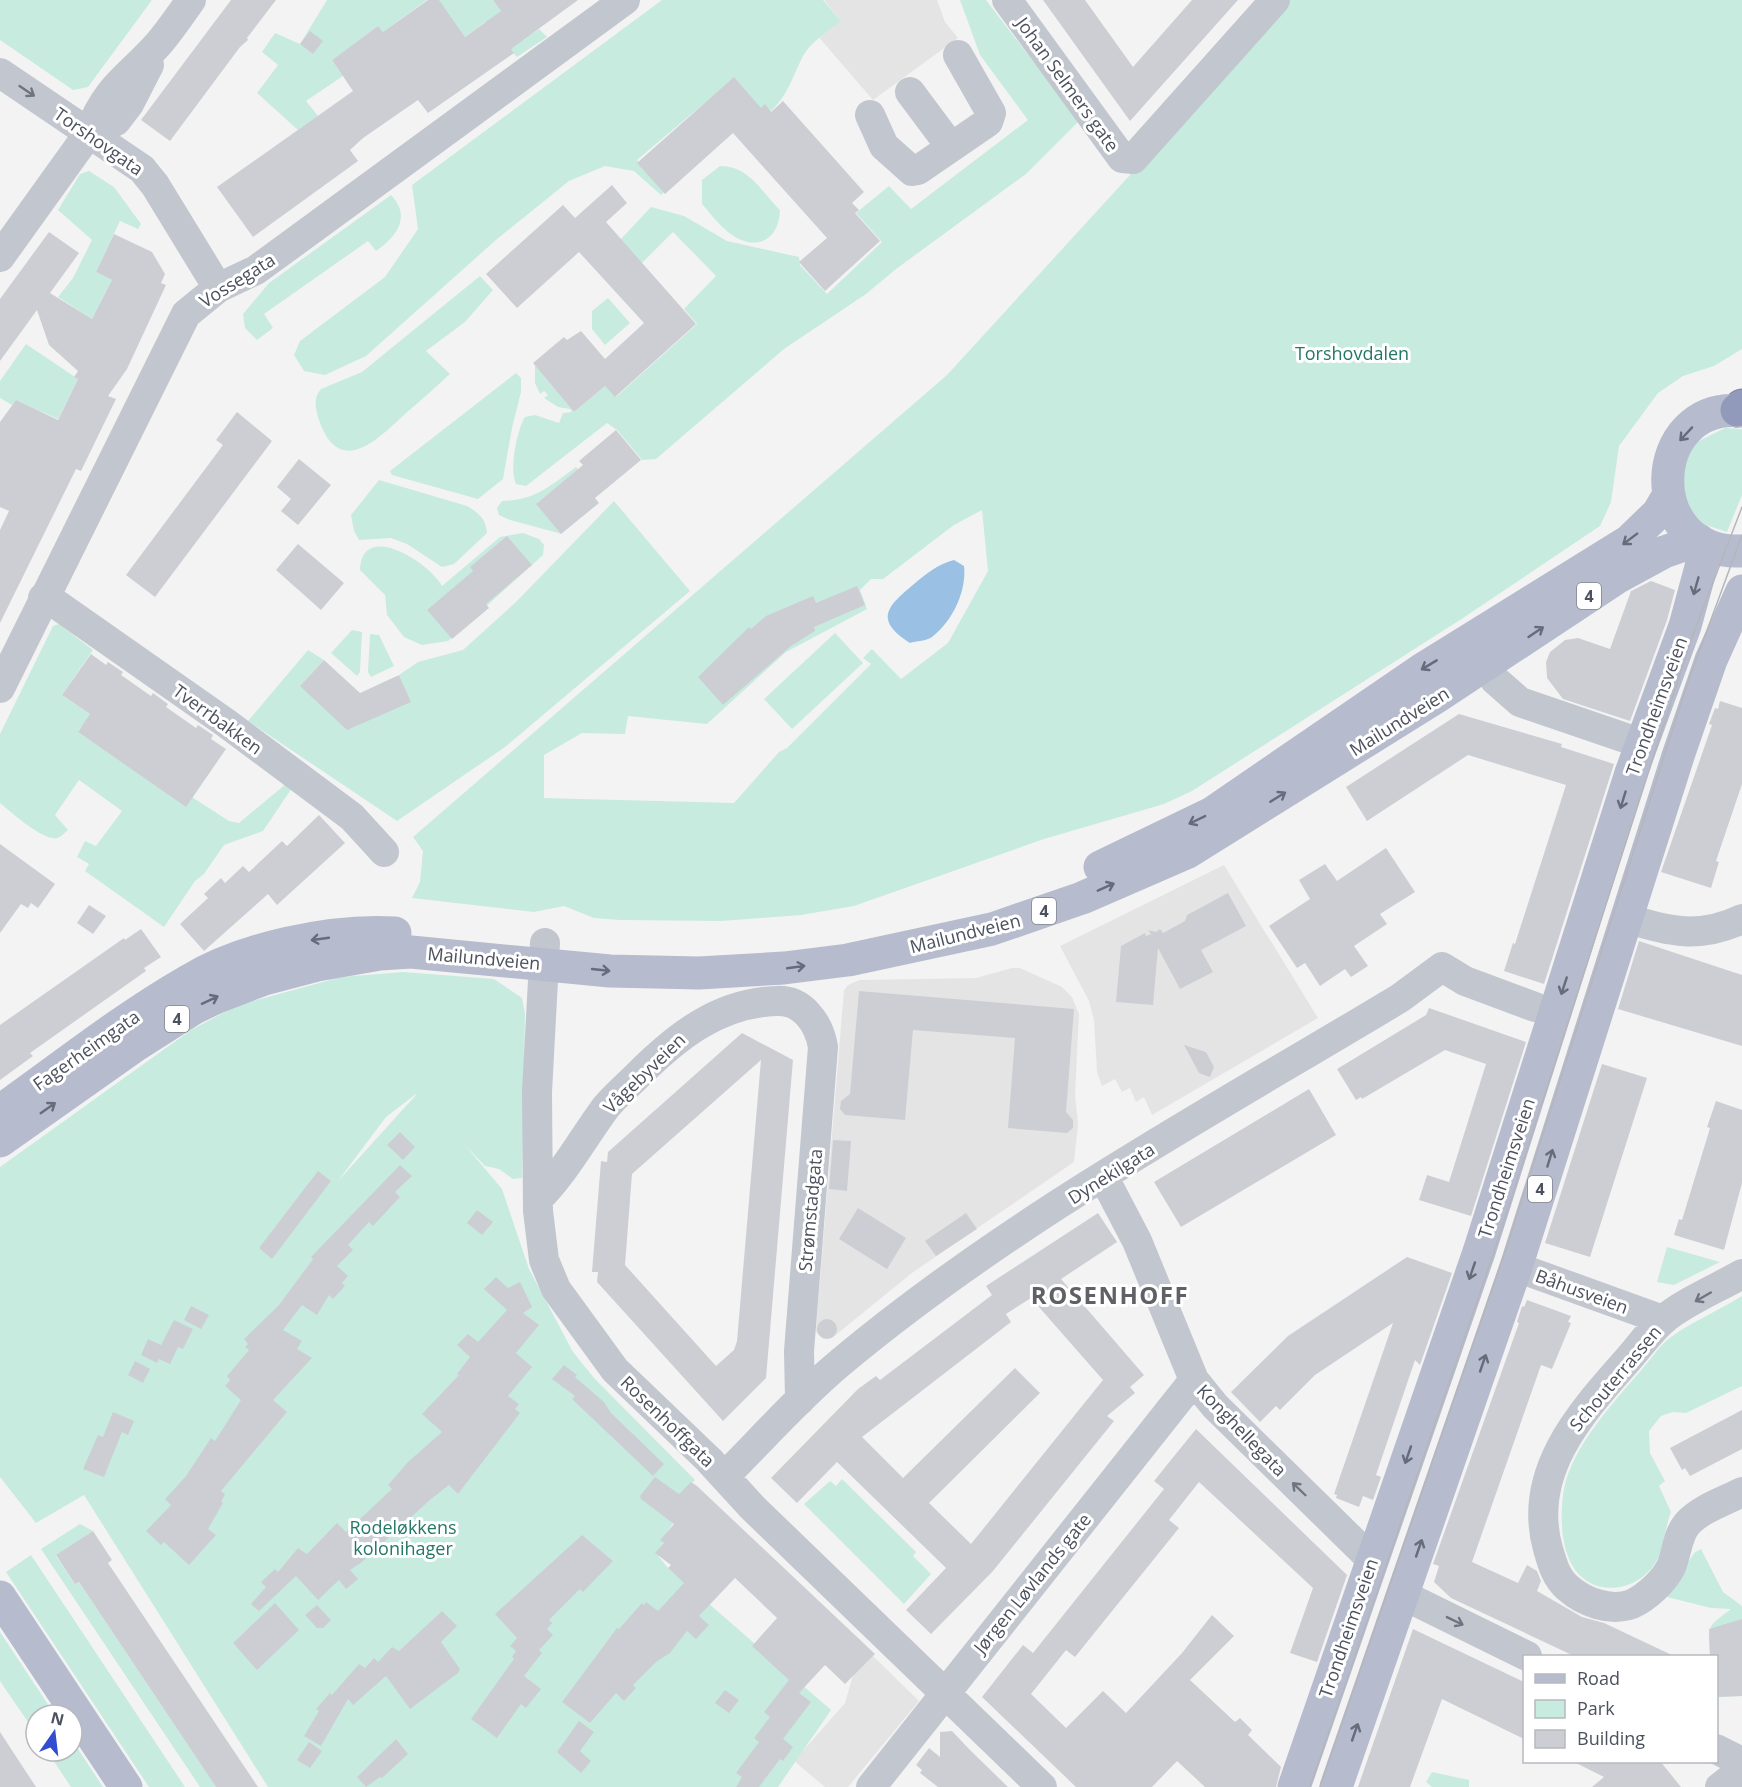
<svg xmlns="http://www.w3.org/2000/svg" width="1742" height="1787" font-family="'Open Sans',sans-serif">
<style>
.education{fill:#e5e4e4}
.green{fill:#c8ebdf;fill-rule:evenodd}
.water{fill:#9ac1e3}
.building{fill:#cdced4;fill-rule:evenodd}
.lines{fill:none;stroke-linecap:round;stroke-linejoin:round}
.highway-casing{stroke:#7c85a6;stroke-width:35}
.minor{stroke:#c2c6cf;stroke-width:30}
.major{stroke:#b6bccd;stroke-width:33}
.highway{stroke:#919aba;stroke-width:33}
.tram{stroke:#b5b6bc;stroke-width:1.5}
.oneway{stroke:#6f7480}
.oneway2{stroke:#666c7a}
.labels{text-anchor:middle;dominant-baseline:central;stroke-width:6;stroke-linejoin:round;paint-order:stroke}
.shield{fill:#fff;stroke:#82858e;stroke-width:1.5}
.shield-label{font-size:16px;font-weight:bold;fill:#4c515e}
.street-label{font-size:18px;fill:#4c515e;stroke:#fff}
.park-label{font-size:18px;fill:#247864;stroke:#fff}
.district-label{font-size:24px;font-weight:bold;letter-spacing:1.5px;fill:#606166;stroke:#fff}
</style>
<rect width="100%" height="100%" fill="#f4f3f3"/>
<!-- education -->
<path class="education" d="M824,0H937L945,22L958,38L873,100L817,35L841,21Z
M1224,865L1318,1018L1152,1115L1144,1097L1136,1102L1130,1088L1122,1092L1115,1079L1102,1086L1097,1072L1094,1020L1089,1001L1060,946Z
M1012,968H1020L1062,987L1072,997L1079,1014L1075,1095L1078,1124L1074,1162L912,1273L832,1338L823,1339L816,1332V1327L844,990L848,985L860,980L976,978Z
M873,1656L919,1701L848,1787H825L794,1761L845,1703L853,1675Z"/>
<!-- green -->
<path class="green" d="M0,0H152L88,87L73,90L0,40Z
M327,0H427L383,32L378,26L332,60L343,76L306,101L318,116L298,130L257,93L278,65L262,52L275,33L300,44Z
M438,0H493L523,40L539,29L547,37L517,57L485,22L465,37Z
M662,0H823L841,21C828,31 812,41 803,56C793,76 787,97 770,112L762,110L734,78L637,160L664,192L661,195L634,171L605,166L569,181L497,239L366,356L325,375L304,371L294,355L300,341L385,277L418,229L412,185Z
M960,0H986L1079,121L1026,174L896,269L866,294L784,349L656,459L642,460L617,430L607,423L526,486L516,484C509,471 517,429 525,417L535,415L559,423L563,413L572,412L570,409L558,407L544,398L548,395L544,391L540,394L535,383V365L574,412L605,386L616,397L697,324L684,309L716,276L673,232L641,264L620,240L651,207L684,216L727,241L799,257L800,265L827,294L882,242L856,213L889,186L911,209L1028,120L980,55Z
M1290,0H1742V349L1714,366L1683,376L1658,393L1619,446L1611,502L1600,526L1463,618L1192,791L1164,804L1044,839L854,906L801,915L721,921L620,920L594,918L564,906L534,912L412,898L420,882L423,851L413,837L947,375ZM982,510L988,571L948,643L901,679L872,649L863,658L871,664L787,748L779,752L734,803L544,798V755L582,733L625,734L628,716L707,724L786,652L867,609L860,590L871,579H883L954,525Z
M720,166C749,166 761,191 780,210C779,243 753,252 728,232C718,224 710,213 702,204V180Z
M89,171L114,187L141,224L138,229L120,221L96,272L112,280L92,319L58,297L73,278L92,240L58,210L80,174Z
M391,195C412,217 396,237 376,251L368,241L264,314L273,328L257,340L245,328L243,314L269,283Z
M480,276L493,290L465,322L426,351L450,374C435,388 420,401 405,414C379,438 341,478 320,423C316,411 312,399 321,389L362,372Z
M608,298L630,323L605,345L592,329V311Z
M26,344L78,379L58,419L17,401L12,405L0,398V381Z
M516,373L521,378V392L512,428L503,479L478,499L392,475L390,471Z
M1725,428L1742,429V495L1727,532L1703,524L1686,507L1680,477L1693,444Z
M576,467L586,477L573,474L537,503L562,534L510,520L499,515L497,508L502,501C536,500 550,486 576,467Z
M379,480L467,506C479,513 486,519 487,533L454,564L442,567L407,544L391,538L359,540L354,531L351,515Z
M614,501L690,591L505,747L397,821L248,721L308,650L324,660L301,685L410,701L399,675L418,662L463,650L516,602Z
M523,533L539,539L544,545L543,555L448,641L422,645L404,637L387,615L385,595L360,570C362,520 429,562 442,586L500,537Z
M59,624L93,650L62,695L93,716L84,729L81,727L78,732L186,806L192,797L229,821L239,823L287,783L292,788L263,831L224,845L204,874L195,881L164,927L85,871L89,864L77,857L85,841L96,846L122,811L79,780L55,815L68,830C63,834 59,840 52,838C37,835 12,813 0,803V734L53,626Z
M352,630L362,632L360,672L357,676L331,653Z
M835,633L863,663L792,729L764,699Z
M370,634L379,635L394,666L371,677L368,672Z
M403,972L494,979L522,998L525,1014L522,1178L513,1179L499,1169L485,1166L465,1145L502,1189L529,1269L573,1352L594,1378L695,1480L676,1497L682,1511L661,1540L664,1543L656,1553L668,1568L831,1710L778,1787H268L84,1495L36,1523L0,1477V1167L191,1030L238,1005L341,977ZM416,1094V1095L338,1181L386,1117Z
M1667,1247L1720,1262L1674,1285L1657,1282Z
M1742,1296V1386L1686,1413L1673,1412L1661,1416L1649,1431L1650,1453L1665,1481L1659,1486L1671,1512C1665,1527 1664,1546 1657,1560C1639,1593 1591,1599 1572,1565C1560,1544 1560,1511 1564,1489C1572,1446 1616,1400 1643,1368C1651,1359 1658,1348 1667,1340C1689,1323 1718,1311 1742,1296Z
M842,1479L916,1552L913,1556L931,1574L904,1604L804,1504L830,1481L836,1486Z
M80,1524L93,1531L56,1556L75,1584L79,1582L216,1787H200L41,1549Z
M1701,1549L1723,1592L1742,1606V1696L1717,1697L1716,1656H1710C1708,1625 1706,1628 1731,1609L1711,1608L1667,1597L1694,1553Z
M31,1555L185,1787H149L6,1572Z
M0,1632L55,1715H36V1734L0,1681Z
M72,1740L103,1787H71L47,1751H72Z
M1432,1772L1469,1780V1787H1432L1426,1782Z"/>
<!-- water -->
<path class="water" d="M954,560L964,566C967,590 953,621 932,637C927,641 916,641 910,643C873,619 888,606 914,584C927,573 938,564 954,560Z"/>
<!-- building -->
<path class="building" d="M231,0H276L247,38L248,40L240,47L170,141L141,120Z
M428,0H439L465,37L501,11L493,0H578L511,49L514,53L428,113L418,100L363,138L350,150L358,161L253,237L217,187L353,91L332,60L378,26L383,32Z
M1043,0H1085L1133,67L1192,0H1238L1130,121Z
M310,31L323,41L313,54L300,44Z
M734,77L761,108L765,104L771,112L783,101L864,192L852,203L859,210L855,213L880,241L825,291L799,262L827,238L733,133L665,194L637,163Z
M612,185L627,203L606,222L696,324L615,397L605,386L574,412L533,363L564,337L567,340L581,331L605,359L644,323L579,252L517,308L486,274L563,205L575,218Z
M49,232L79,253L50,293L92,319L112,280L96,272L114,234L152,252L165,274L161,283L166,285L127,369L108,396L116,399L81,471L76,469L0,623V530L9,511L0,507V422L16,400L58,420L78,379L74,377L78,371L49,345L37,310L0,361V299Z
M237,412L272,441L155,597L126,575L223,445L216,440Z
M616,430L641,460L595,498L599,503L561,534L536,504L583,465L579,461Z
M299,459L331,485L298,525L281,511L291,499L277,487Z
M507,536L532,565L486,604L489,608L452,639L427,610L473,571L470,567Z
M298,544L344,583L321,610L276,570Z
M1651,581L1675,590L1667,620L1630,721L1563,699L1547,678L1546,662L1550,652L1565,640L1578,638L1610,649L1631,591Z
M857,586L865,605L814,627L815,631L791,646L723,705L698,677L749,627L751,629L766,616L813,596L816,603Z
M91,654L106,665L108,662L123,672L121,675L151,696L153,693L168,704L166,707L196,728L198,725L213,735L211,739L226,749L186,807L78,732L90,714L62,695Z
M324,660L360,693L399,675L411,702L347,730L300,686Z
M1720,701L1742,708V784L1716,861L1719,862L1711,888L1661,872L1712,725L1709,724L1715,708L1718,709Z
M1459,714L1562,744L1561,747L1614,764L1544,984L1504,971L1513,943L1515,944L1566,785L1468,755L1367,821L1346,787Z
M319,815L345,843L277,905L268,894L204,951L180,924L208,898L204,894L221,878L225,883L243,866L249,872L282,841L287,846Z
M0,844L55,884L38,908L31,903L28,908L21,904L0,933Z
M1386,848L1415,892L1380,914L1387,924L1354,946L1368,966L1351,977L1345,969L1320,986L1305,963L1297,968L1269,926L1310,899L1299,880L1325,864L1337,881Z
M1228,893L1246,926L1201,950L1213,972L1180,989L1158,948L1153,1005L1116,1002L1121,946L1145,933L1146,936L1151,934L1148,930L1156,932L1160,929L1163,933L1185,921L1187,915Z
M89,905L106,916L93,934L77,923Z
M141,929L161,957L144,968L146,971L30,1053L33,1056L0,1080V1025L124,938L125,940Z
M1639,941L1742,975V1046L1618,1009Z
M859,991L1074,1009L1066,1112L1073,1120V1128L1067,1133L1008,1128L1015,1038L913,1030L905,1120L845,1115L840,1109L841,1101L850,1094Z
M1429,1008L1526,1042L1471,1216L1419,1200L1427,1175L1449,1182L1486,1064L1445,1050L1362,1099L1361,1097L1356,1100L1337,1069L1426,1015Z
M742,1033L793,1060L766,1378L723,1421L597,1282L598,1272H592L601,1161L607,1162L608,1152ZM761,1060L737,1341L734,1350L716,1366L625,1265L632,1174Z
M1184,1045L1206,1052L1214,1067L1210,1077L1199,1073Z
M1602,1064L1647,1078L1590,1257L1545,1243Z
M1309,1089L1336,1135L1181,1227L1154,1182Z
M1716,1101L1742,1110V1183L1724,1250L1674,1235L1679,1219L1682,1220L1710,1128L1707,1127Z
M400,1132L415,1147L403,1160L387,1145Z
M833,1140L851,1141L847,1191L829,1189Z
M400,1165L412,1176L395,1192L400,1197L373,1226L369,1222L348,1245L353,1250L337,1266L348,1276L342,1283L345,1286L333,1299L329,1295L317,1315L302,1305L283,1330L302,1341L297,1349L312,1358L273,1400L287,1412L221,1491L225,1494L221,1502L223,1503L208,1529L216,1535L189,1565L164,1542L161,1545L146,1531L171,1505L165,1499L186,1476L211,1438L215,1441L241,1400L225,1386L230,1380L227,1376L249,1350L245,1347L248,1344L244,1339L279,1305L313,1259L311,1257Z
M318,1171L331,1181L272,1259L259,1248Z
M858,1208L906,1238L887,1269L839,1239Z
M477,1210L493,1222L482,1235L467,1223Z
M966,1213L977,1229L936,1256L925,1241Z
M1098,1213L1117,1242L1061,1279L1144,1375L1130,1387L1135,1393L1107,1416L1114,1421L993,1571L931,1634L906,1610L946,1568L837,1462L797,1503L771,1478L858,1389L876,1376L880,1380L992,1295L986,1286ZM1031,1298L1103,1380L971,1544L929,1503L1040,1393L1015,1368L903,1478L862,1437L1011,1322L1006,1314Z
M1407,1257L1452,1273L1420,1365L1415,1360L1376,1475L1381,1477L1373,1500L1363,1496L1359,1507L1336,1498L1337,1495L1334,1494L1393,1323L1315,1375L1280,1410L1276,1406L1260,1422L1231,1392L1288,1336Z
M496,1277L508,1288L520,1282L532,1307L523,1313L539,1325L516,1353L532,1367L508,1396L519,1404L515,1409L520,1413L458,1494L449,1485L431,1499L362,1562L350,1570L358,1579L346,1589L339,1580L318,1600L296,1576L259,1611L251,1604L266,1587L261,1582L275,1569L278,1572L298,1548L307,1554L337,1523L346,1532L392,1489L388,1485L408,1462L442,1432L422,1414L459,1375L457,1374L470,1357L457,1345L468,1334L478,1342L507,1310L484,1289Z
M1527,1300L1571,1316L1568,1322L1571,1323L1552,1369L1541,1365L1472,1562L1518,1583L1527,1565L1537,1571L1541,1581L1537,1591L1582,1617L1604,1623L1674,1656H1574L1451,1598L1434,1582L1439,1566L1433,1564L1519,1323L1517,1322L1522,1306L1524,1307Z
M191,1306L209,1315L201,1329L184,1320Z
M817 1329a10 10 0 1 1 20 0a10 10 0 1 1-20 0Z
M174,1320L193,1329L183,1349L178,1347L170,1364L159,1359L157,1363L141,1355L148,1339L161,1345Z
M135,1361L150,1369L143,1383L128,1375Z
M564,1365L577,1375L575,1377L604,1402L611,1413L664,1464L653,1476L572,1399L575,1396L552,1379Z
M1742,1410V1449L1690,1476L1685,1468L1682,1470L1670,1448Z
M113,1412L134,1421L128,1435L122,1432L104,1477L83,1469L98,1435L103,1437Z
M1196,1429L1347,1575L1317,1662L1290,1653L1313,1588L1199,1482L1169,1520L1179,1528L1075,1657L1066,1650L1031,1694L1066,1728L1103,1691L1126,1713L1182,1653L1212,1615L1234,1636L1190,1680L1235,1722L1240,1718L1252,1730L1248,1735L1281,1767L1276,1787H1205L1177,1761L1152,1787H1076L982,1697L1023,1645L1033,1653L1164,1489L1154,1481Z
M655,1477L679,1494L691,1482L697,1486L875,1654L845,1684L825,1665L799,1693L811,1702L783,1739L793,1747L783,1761L780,1759L759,1787H736L742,1777L736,1773L759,1742L754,1738L770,1717L764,1712L789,1680L752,1646L777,1618L735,1578L699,1616L709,1625L696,1639L687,1631L670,1653L656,1662L633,1685L636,1688L624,1701L616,1693L590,1723L562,1702L617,1628L619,1629L642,1603L644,1605L646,1602L658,1611L684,1583L668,1568L671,1565L655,1553L664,1543L660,1540L674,1524L641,1499L640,1496Z
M93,1531L112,1560L108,1563L258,1787H216L79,1582L75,1584L56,1555Z
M582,1535L613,1561L583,1592L580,1589L549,1620L552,1623L547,1629L553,1635L539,1650L542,1653L524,1676L541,1689L526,1708L521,1704L497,1738L471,1719L514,1659L512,1657L516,1651L510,1646L517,1638L495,1614Z
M275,1603L299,1630L257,1670L233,1643Z
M317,1605L331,1620L323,1628H317L305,1615Z
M442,1611L457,1626L441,1642L460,1669L458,1673L410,1709L386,1676L353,1705L348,1699L321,1746L304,1736L319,1711L316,1709L330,1693L332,1695L359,1664L365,1668L374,1658L378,1662L392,1647L399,1651Z
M1742,1619V1696L1716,1697V1656H1710L1709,1629Z
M1413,1629L1524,1682V1739L1442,1699L1410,1787H1358Z
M725,1690L739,1700L729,1713L715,1703Z
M579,1721L594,1732L580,1751L591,1761L581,1773L557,1752Z
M952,1731L970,1750L1008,1787H938L920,1773L922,1770L916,1765L929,1748L940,1757V1732Z
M0,1732L36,1787H0Z
M396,1739L408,1754L382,1778L380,1777L366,1787L357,1777Z
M309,1742L322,1751L310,1768L297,1760Z
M1572,1761H1660L1681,1787H1592L1604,1777Z"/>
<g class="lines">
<!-- highway casing -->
<g class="highway-casing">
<path id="highway" d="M1737,410L1742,406"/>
</g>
<!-- minor -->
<path class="minor" d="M1007,0L1122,158L1133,159L1275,0
M0,73L142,169L155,185L218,288
M910,92L951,147
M870,115L884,146L912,171L918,170L988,122L991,113L958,55
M89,133L116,121L129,104L149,65
M0,257L89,133C108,84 129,78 160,42C171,29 181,14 191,0
M43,598L59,606L226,723L352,817L384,852
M1474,645L1495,680L1520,702L1643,744
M0,688L186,314L218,288L256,270L625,0
M1626,918C1669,932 1700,939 1742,919
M545,943L537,1092L538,1211L544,1260L556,1289L615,1370L709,1460L753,1508L1042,1787
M1103,1176L1137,1241L1194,1380L1215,1406L1372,1560
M538,1199C565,1172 583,1138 606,1107C615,1096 628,1085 638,1075C677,1036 719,1003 776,1001C802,999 819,1023 823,1047L799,1351L800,1400
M1516,1267L1663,1320
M1742,1274C1718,1288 1684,1302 1663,1320C1649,1332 1637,1350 1624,1364C1578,1416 1527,1474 1548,1549C1552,1563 1556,1578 1568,1588C1584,1602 1610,1612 1632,1604C1647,1597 1664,1581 1671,1567C1677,1553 1677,1536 1687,1524C1700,1509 1725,1501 1742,1492
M725,1476C763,1438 800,1396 841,1362C1012,1219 1211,1112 1400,998L1442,967L1465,981L1535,1007
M1403,1595L1527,1656
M1716,1749L1742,1762
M871,1787L1194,1380
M1720,1787L1742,1770"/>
<!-- major -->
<path class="major" d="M1742,411C1646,401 1640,555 1742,551
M1100,867L1212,813L1421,670L1629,541L1658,513L1668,496
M0,1111C62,1067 122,1019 188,981C242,948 332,929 395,933
M0,1141L136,1045L194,1008L217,997L264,979L317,965L380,954L411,952L610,971L699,973L784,968L848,960L992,929L1082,898L1188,852L1438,696L1618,577L1664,552L1699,540
M0,1597L126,1787
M1294,1787L1479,1252L1631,773L1685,626L1707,545
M1336,1787L1516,1267L1678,756L1711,660L1742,591"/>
<!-- highway -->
<use href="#highway" class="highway"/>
<!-- tram -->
<path class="tram" d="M1310,1787L1497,1243L1691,640L1742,507
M1320,1787L1507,1246L1687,685L1742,535"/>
</g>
<!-- one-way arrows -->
<defs><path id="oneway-shaft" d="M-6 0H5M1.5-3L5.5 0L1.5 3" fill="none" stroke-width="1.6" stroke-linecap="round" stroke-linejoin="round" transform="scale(1.5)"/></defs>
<g class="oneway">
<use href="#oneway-shaft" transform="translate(27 91) rotate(34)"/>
<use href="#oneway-shaft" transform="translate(1703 1297) rotate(150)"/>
<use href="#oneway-shaft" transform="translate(1299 1489) rotate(-136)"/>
<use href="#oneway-shaft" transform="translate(1455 1621) rotate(26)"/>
</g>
<g class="oneway2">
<use href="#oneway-shaft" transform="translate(1686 434) rotate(133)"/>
<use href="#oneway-shaft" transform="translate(1630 539) rotate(143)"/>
<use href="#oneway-shaft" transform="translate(1696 586) rotate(106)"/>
<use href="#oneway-shaft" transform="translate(1536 632) rotate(-34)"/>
<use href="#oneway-shaft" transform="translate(1429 665) rotate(149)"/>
<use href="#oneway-shaft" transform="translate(1278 797) rotate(-32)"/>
<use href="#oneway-shaft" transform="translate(1623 800) rotate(107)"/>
<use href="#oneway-shaft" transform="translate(1197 820) rotate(154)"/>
<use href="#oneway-shaft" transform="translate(1106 887) rotate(-24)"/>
<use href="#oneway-shaft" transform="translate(320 939) rotate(172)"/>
<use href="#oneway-shaft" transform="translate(796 967) rotate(-8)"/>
<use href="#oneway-shaft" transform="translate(601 970) rotate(6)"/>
<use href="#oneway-shaft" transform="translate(1564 986) rotate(108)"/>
<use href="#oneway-shaft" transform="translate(210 1000) rotate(-25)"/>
<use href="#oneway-shaft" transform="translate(48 1108) rotate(-35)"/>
<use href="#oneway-shaft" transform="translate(1550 1158) rotate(-73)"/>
<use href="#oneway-shaft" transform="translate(1472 1271) rotate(109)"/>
<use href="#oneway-shaft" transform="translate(1483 1363) rotate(-71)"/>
<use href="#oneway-shaft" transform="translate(1408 1455) rotate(109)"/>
<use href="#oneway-shaft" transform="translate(1419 1548) rotate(-71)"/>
<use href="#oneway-shaft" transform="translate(1355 1732) rotate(-71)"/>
</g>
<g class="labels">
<!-- shield labels -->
<g class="shield">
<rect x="1577" y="583" width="24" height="26" rx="4.5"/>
<rect x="1032" y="898" width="24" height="26" rx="4.5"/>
<rect x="165" y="1006" width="24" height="26" rx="4.5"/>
<rect x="1528" y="1176" width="24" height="26" rx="4.5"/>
</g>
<g class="shield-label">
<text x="1589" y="596">4</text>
<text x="1044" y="911">4</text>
<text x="177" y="1019">4</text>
<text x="1540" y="1189">4</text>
</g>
<!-- street labels -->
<g class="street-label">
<text transform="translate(1068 84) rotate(54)">Johan Selmers gate</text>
<text transform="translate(99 141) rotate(35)">Torshovgata</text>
<text transform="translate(237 280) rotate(-32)">Vossegata</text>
<text transform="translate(1656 706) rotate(-70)">Trondheimsveien</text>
<text transform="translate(218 719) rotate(36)">Tverrbakken</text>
<text transform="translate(1399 721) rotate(-32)">Mailundveien</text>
<text transform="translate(965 933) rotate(-14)">Mailundveien</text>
<text transform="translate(484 958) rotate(5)">Mailundveien</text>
<text transform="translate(86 1050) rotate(-35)">Fagerheimgata</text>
<text transform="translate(644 1073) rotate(-44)">Vågebyveien</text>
<text transform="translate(1506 1168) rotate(-72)">Trondheimsveien</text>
<text transform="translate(1111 1173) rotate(-32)">Dynekilgata</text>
<text transform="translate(810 1210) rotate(-85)">Strømstadgata</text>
<text transform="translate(1582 1291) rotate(20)">Båhusveien</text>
<text transform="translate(1615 1378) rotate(-50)">Schouterrassen</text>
<text transform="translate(668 1421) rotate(44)">Rosenhoffgata</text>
<text transform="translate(1242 1430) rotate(46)">Konghellegata</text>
<text transform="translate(1032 1583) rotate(-51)">Jørgen Løvlands gate</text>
<text transform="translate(1348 1628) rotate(-71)">Trondheimsveien</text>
</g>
<!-- park labels -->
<g class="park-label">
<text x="1352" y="353">Torshovdalen</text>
<text x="403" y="1527">Rodeløkkens<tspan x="403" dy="21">kolonihager</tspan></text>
</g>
<!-- district labels -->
<g class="district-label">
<text x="1110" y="1294">ROSENHOFF</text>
</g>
</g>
<!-- legend -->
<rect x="1523" y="1655" width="195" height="108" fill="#ffffff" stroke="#b7b9bf" stroke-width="1.5"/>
<rect x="1535" y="1674" width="30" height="9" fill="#b6bccd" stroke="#b7b9bf" stroke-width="1.5"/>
<text x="1577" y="1685" font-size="18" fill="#4c515e">Road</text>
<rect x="1535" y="1700" width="30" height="18" fill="#c8ebdf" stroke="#b7b9bf" stroke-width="1.5"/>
<text x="1577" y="1715" font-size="18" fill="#4c515e">Park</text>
<rect x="1535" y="1730" width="30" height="18" fill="#cdced4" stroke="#b7b9bf" stroke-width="1.5"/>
<text x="1577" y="1745" font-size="18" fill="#4c515e">Building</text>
<!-- north arrow -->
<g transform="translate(54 1733) rotate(14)"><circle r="28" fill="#ffffff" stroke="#b7b9bf" stroke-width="1.5"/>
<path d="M0-4.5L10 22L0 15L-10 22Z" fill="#324dcf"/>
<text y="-9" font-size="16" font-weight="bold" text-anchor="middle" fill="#4c515e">N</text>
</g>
</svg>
